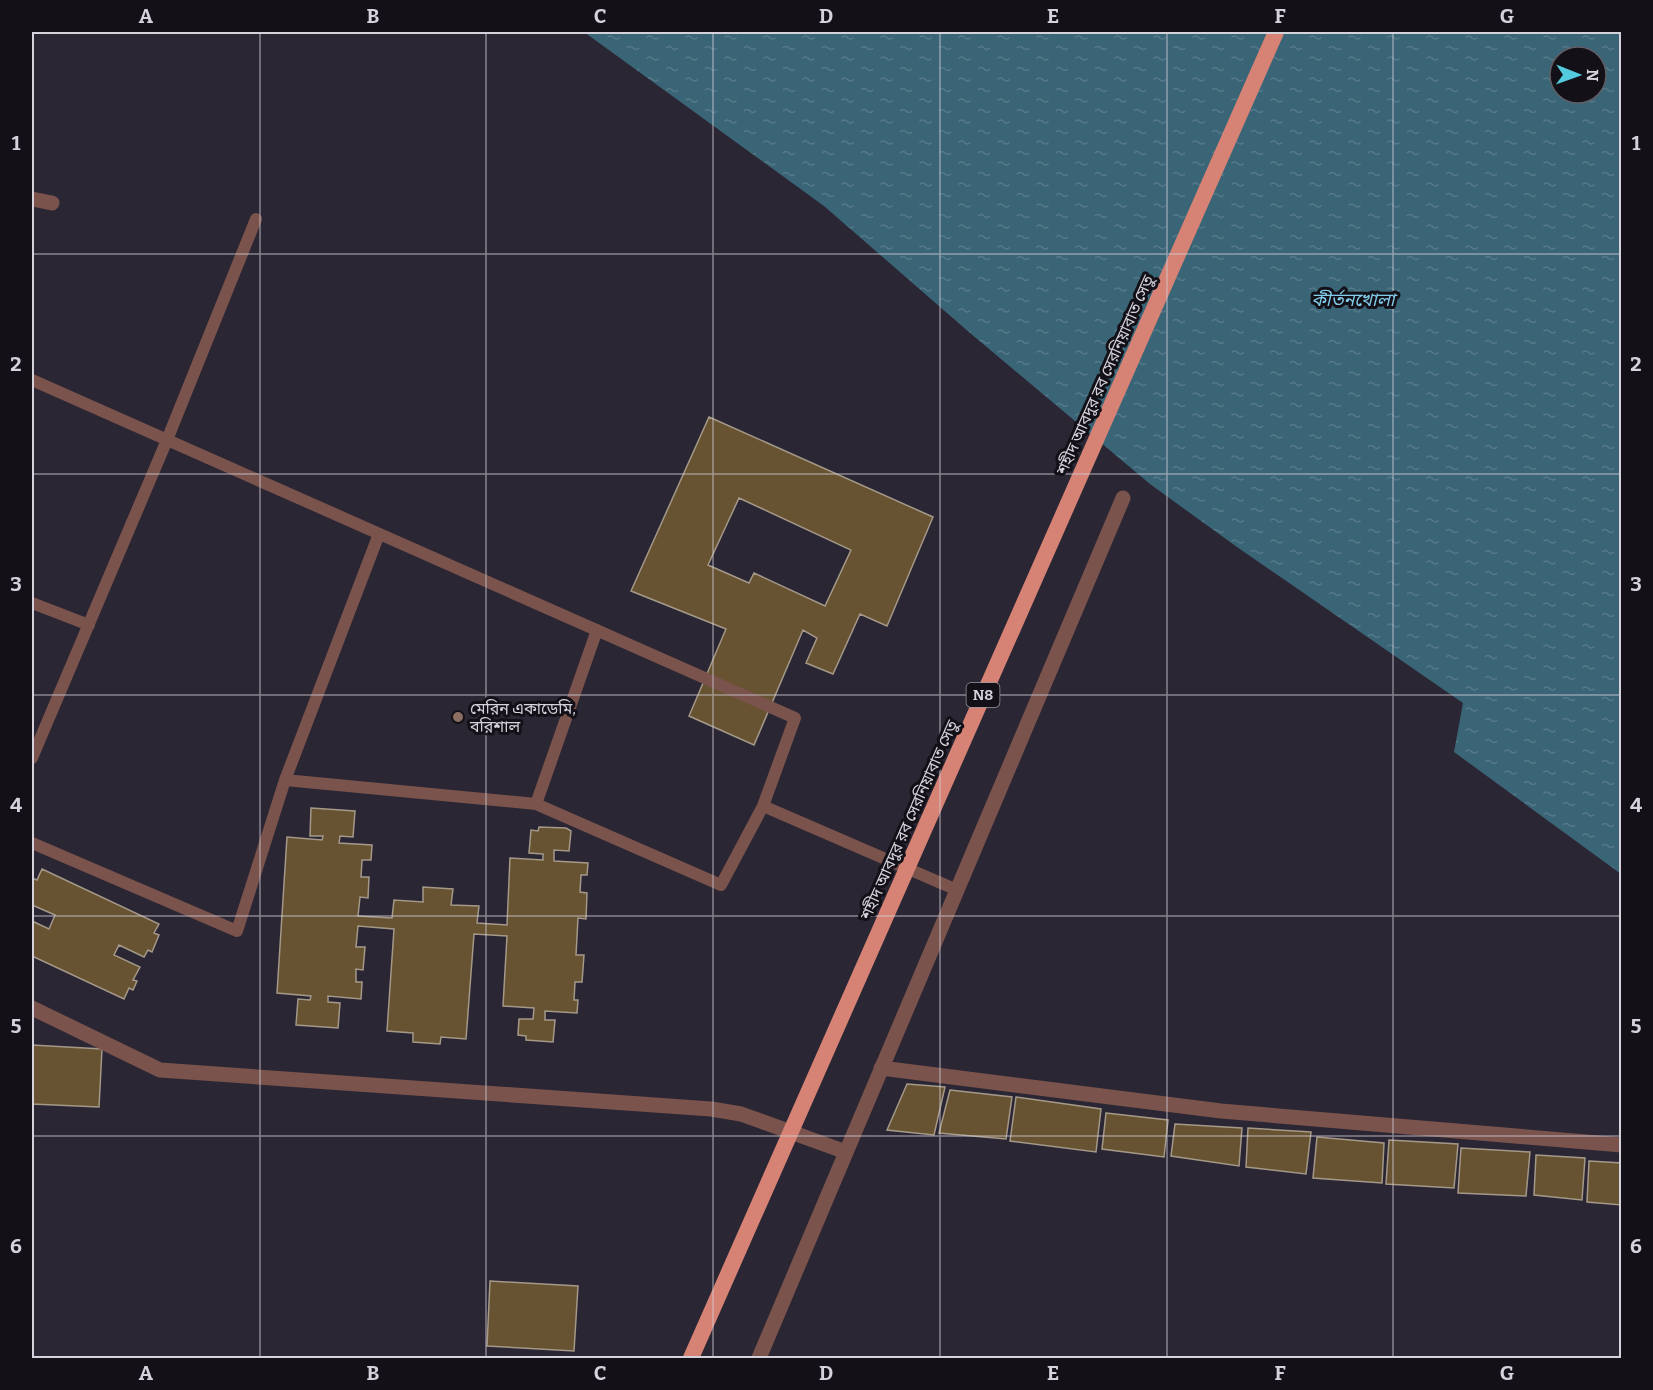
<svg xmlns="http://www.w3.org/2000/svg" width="1653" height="1390" font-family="Bitter,'Noto Sans Bengali',serif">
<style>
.water{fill:url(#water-ripples);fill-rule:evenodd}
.building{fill:#675231;stroke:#a49989;stroke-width:1.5;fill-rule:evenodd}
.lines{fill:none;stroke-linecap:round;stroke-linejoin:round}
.service{stroke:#79534c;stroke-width:12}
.minor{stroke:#79534c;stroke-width:15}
.trunk-bridge{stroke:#d68274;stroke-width:16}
.grid{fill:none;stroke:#d5d2db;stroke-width:1.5;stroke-opacity:0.55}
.education-dot{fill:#8d6e63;stroke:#131117;stroke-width:2}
.labels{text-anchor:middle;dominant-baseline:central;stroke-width:6;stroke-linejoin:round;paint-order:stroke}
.shield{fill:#131117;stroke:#9b98a0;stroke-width:1.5}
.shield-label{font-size:15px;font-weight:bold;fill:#d5d2db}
.street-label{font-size:16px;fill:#d5d2db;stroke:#131117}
.poi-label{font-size:16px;fill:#d5d2db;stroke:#131117;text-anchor:start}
.water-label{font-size:18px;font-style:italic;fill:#83ceed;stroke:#131117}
.neatline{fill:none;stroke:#d5d2db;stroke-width:2}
.grid-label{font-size:20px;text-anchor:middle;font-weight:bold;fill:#d5d2db}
</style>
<defs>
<pattern id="water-ripples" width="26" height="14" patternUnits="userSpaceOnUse" patternTransform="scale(1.5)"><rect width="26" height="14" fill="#3a6577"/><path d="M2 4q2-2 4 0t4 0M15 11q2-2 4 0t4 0" fill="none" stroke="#567a8a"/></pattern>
</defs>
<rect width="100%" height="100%" fill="#2b2634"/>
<!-- water -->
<path class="water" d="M584,32H1621V874L1454,752L1463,703L1237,547L1150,484L970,333L824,206ZM1560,57H1596V93H1560Z"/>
<!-- building -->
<path class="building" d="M709,417L933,517L887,626L860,614L833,674L806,663L817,638L803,630L754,745L689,716L726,629L631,591ZM739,498L851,550L825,606L754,573L749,583L708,565Z
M311,808L355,811L353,837L340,836L339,843L372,845L371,860H362L361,877H369L368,898L360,897L358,916L392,918L394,900L423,902V887L453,889L451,905L479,906L477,923L507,925L510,858L543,860V854L529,853L531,830L538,831L539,827L566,828L571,831L569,851L554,850V861L588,863L587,875H581L580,892L587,893L586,919L578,918L576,955H584L582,982H575L574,1000H578L577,1013L545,1011V1020H555L553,1042L526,1040V1036L518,1035L519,1019H533L534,1008L503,1006L507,936L474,934L466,1039L441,1037L440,1044L413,1042V1033L387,1031L394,929L358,926L356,947H365L363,970L356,969V982H362L361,999L328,996V1002L340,1003L338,1028L296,1025L298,999L310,1000L311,996L277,993L287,837L322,840L323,836H310Z
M42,869L159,924L154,933L159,935L152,952L148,950L144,957L119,945L114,955L140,967L133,980L137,981L133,990L129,988L124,999L32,956V921L49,929L55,915L32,905V878L37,880Z
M32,1045L102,1049L99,1107L32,1104Z
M907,1084L945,1087L934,1135L887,1130Z
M950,1090L1012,1097L1006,1139L939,1133Z
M1016,1097L1101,1109L1096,1152L1010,1141Z
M1106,1113L1168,1120L1164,1157L1102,1149Z
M1175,1124L1242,1128L1239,1166L1171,1156Z
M1248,1128L1311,1132L1306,1174L1246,1167Z
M1317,1137L1384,1143L1382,1183L1313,1178Z
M1389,1140L1458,1144L1454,1188L1386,1184Z
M1461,1148L1530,1152L1526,1196L1458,1193Z
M1536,1155L1585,1158L1582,1200L1534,1195Z
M1589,1161L1622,1163V1205L1587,1202Z
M490,1281L578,1286L574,1351L487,1346Z"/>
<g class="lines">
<!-- service -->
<path class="service" d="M32,380L795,718L763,806L957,890
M32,603L89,625
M32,758L167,440L256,219
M285,780L379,534
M536,804L597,630
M32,843L237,931L285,780L536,804L721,885L763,806"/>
<!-- minor -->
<path class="minor" d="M32,199L52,203
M32,1008L160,1070L711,1109L741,1114L846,1152
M881,1068L1221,1111L1622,1145
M759,1358L1123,498"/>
<!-- trunk-bridge -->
<path class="trunk-bridge" d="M691,1358L1276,32"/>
</g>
<!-- grid -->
<path class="grid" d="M260,32V1358M486,32V1358M713,32V1358M940,32V1358M1167,32V1358M1393,32V1358M32,254H1622M32,474H1622M32,695H1622M32,916H1622M32,1136H1622"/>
<!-- markers -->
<circle class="education-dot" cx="458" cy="717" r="6"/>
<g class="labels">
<!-- shield labels -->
<rect class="shield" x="966.5" y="683" width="33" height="24" rx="4.5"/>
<g class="shield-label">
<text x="983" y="695">N8</text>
</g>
<!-- street labels -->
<g class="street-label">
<text transform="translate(1105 375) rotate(-66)">শহীদ আবদুর রব সেরনিয়াবাত সেতু</text>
<text transform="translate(909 820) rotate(-66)">শহীদ আবদুর রব সেরনিয়াবাত সেতু</text>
</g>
<!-- poi labels -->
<g class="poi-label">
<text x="470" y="708">মেরিন একাডেমি,<tspan x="470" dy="18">বরিশাল</tspan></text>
</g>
<!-- water labels -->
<g class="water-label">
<text x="1353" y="300">কীর্তনখোলা</text>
</g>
</g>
<!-- border -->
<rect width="1653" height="1390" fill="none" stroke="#131117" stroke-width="66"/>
<!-- north arrow -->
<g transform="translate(1578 75) rotate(91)"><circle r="28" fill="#131117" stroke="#615e65" stroke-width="1.5"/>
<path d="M0-4.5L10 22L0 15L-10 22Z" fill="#54cade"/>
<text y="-9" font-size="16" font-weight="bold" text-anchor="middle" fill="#d5d2db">N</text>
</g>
<rect x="33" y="33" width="1587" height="1324" class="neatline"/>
<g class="grid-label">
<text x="146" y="23">A</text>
<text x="373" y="23">B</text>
<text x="600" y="23">C</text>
<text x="826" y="23">D</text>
<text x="1053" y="23">E</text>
<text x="1280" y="23">F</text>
<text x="1507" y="23">G</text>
<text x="16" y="150">1</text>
<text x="1636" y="150">1</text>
<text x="16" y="371">2</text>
<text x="1636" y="371">2</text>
<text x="16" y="591">3</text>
<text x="1636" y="591">3</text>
<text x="16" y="812">4</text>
<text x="1636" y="812">4</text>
<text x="16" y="1033">5</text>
<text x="1636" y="1033">5</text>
<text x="16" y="1253">6</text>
<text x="1636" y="1253">6</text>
<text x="146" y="1380">A</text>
<text x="373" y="1380">B</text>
<text x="600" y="1380">C</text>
<text x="826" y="1380">D</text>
<text x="1053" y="1380">E</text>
<text x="1280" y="1380">F</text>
<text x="1507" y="1380">G</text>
</g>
</svg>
